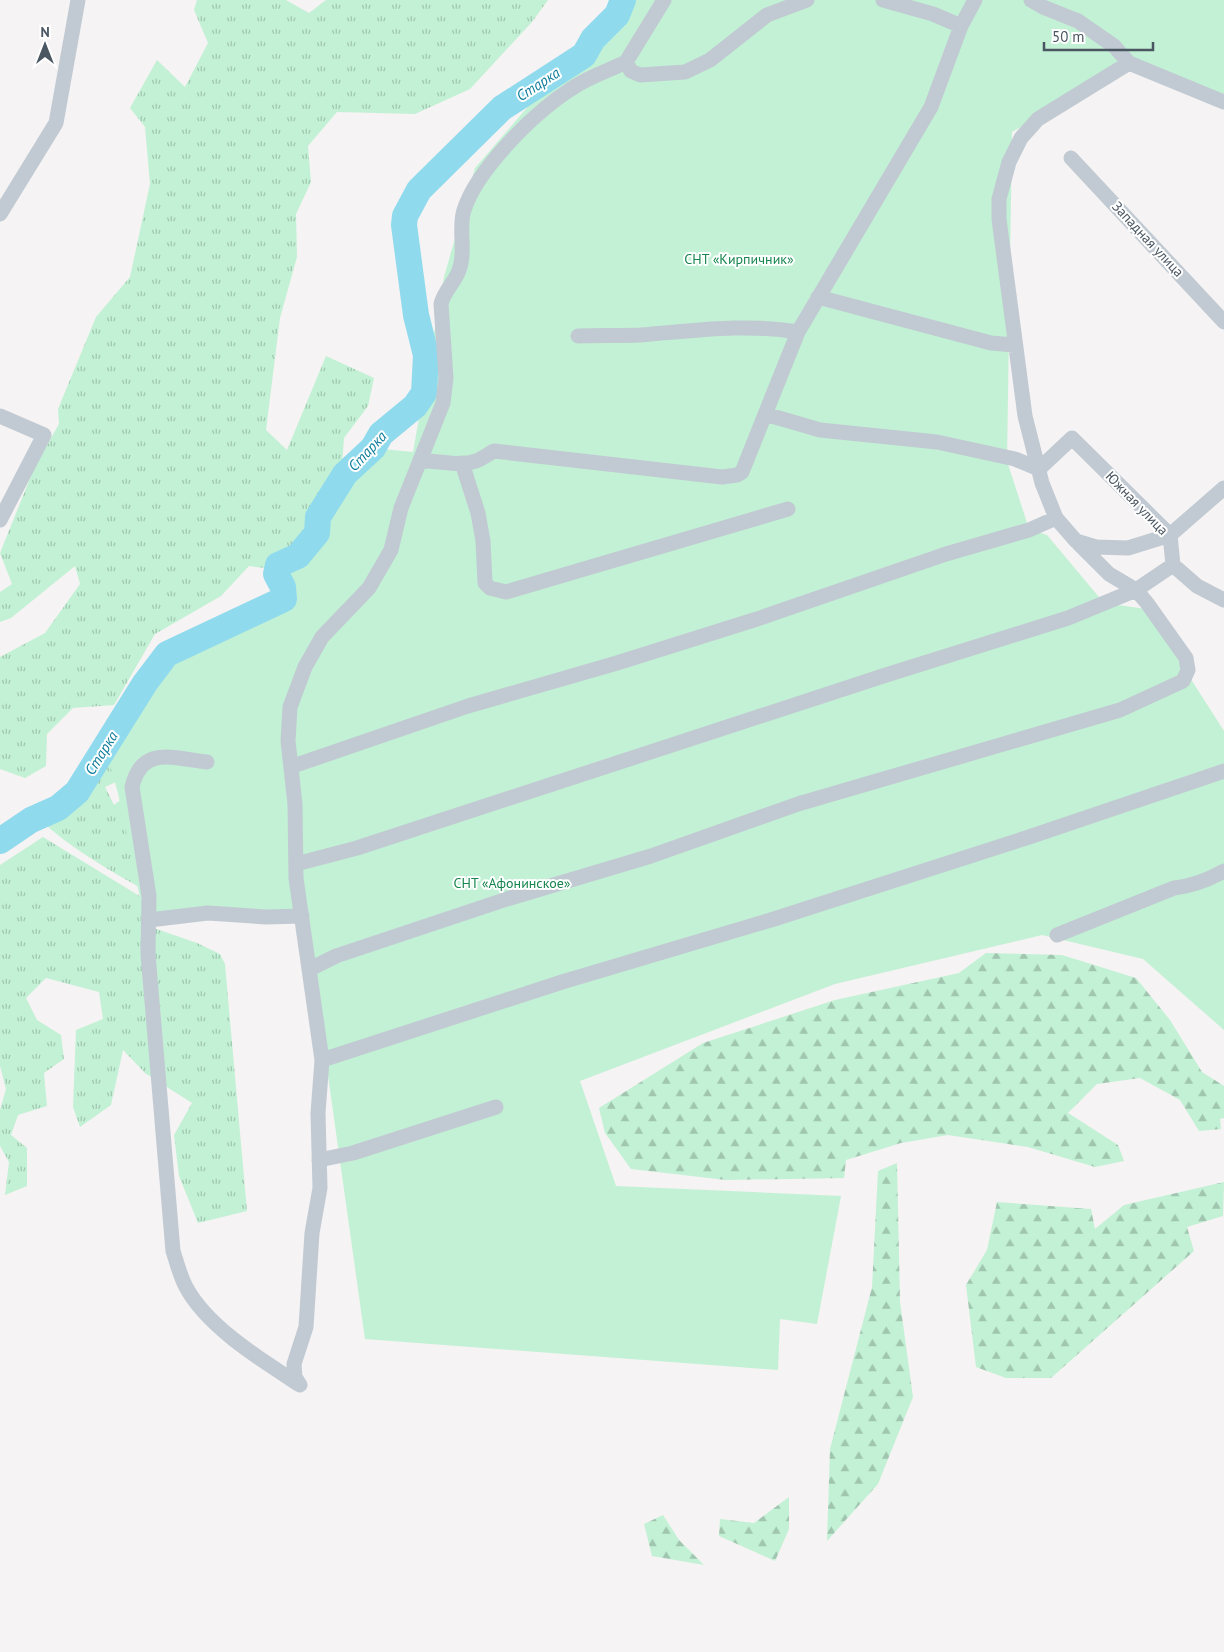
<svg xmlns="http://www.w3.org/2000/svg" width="1224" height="1652" font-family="'PT Sans',sans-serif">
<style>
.grass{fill:url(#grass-tufts)}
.forest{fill:url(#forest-firs)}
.garden{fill:#c3f1d5}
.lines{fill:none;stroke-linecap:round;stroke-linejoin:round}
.river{stroke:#90daee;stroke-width:26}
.minor{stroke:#c1cad2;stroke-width:15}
.labels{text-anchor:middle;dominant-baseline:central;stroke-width:4;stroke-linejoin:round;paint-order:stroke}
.street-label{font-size:14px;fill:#4a5661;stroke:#fff}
.park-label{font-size:14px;fill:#17864f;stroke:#fff}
.water-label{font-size:15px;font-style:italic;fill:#0c7c9b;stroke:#fff}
</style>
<defs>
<pattern id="grass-tufts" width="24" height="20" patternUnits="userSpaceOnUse" patternTransform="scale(1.25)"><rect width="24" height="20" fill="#c3f1d5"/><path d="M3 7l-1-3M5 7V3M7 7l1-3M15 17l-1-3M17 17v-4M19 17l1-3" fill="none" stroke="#a0c6b0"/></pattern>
<pattern id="forest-firs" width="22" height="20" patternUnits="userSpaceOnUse" patternTransform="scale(1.25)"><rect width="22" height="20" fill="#c3f1d5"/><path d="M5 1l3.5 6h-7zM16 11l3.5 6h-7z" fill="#a0c6b0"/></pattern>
</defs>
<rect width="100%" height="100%" fill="#f5f3f3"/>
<!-- grass -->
<path class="grass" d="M197,0H286L309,13L326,0H548L532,22L470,89L415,114L337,112L308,146L311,182L296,214L297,257L280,318L266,430L287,450L326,356L374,378L368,406L344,438L342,464L310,516L312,528L292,549L264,568L249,566L221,596L155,634L114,705L73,708L47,734L46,766L25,778L0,769V657L45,633L80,584L75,566L11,618L0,622V592L12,584L0,553L35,466L59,424L58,409L96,317L130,277L150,184L145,127L130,108L157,60L185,87L208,43L194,10Z
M124,751L131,775L105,787L114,805L127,795L146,891C109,870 72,849 40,820L61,810L80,797L105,756Z
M43,837L146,900L142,924L197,943L220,954L225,964L247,1211L198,1223L179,1176L174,1135L192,1103L145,1073L123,1050L111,1105L80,1127L73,1107L76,1030L103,1019L99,992L46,978L26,998L37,1020L61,1035L64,1059L44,1073L47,1106L18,1115L11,1135L27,1148V1186L5,1195L9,1162L0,1146V1110L6,1089L0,1066V865Z"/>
<!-- forest -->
<path class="forest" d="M986,953L1062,955L1136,978L1170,1020L1202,1072L1224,1086V1118L1220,1119L1221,1129L1199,1131L1180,1100L1140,1078L1097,1084L1068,1113L1118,1145L1124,1161L1095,1167L1028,1147L948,1135L901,1143L846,1160L844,1178L726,1180L631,1169L605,1133L599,1108L703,1043L835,1000L959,973Z
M897,1163L900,1302L913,1397L878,1484L827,1541L830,1449L872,1287L878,1171Z
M1224,1182L1223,1216L1187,1227L1194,1251L1051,1378H1006L976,1367L966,1285L987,1250L997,1202L1091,1209L1095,1229L1124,1205Z
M789,1497V1529L775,1561L719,1536L720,1519L754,1523Z
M663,1515L679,1540L704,1565L652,1556L644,1524Z"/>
<!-- garden -->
<path class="garden" d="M620,0H1224V107L1124,66L1012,132L1007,461L1029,529L1047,535L1104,603L1146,609L1224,731V1030L1143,959L1042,935L835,984L580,1081L616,1186L841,1196L817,1324L780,1319L778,1370L365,1339L305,912L144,917L118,793L105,748L145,683L167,654L284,599L283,587L276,574L278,565L298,556L317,533L318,517L345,474L373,448L413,452L444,277L475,168Z"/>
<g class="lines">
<!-- river -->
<path class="river" d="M0,841L31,820L58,808L77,792L145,683L167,654L284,599L283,587L276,574L278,565L298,556L317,533L318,517L345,474L373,448L381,434L415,406L424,393L426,355L416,315L404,225L405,216L419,190L502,108L584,55L593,39L617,15L623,0"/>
<!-- minor -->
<path class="minor" d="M664,0L626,62L631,71L640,75L685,72L710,60L767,15L807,0
M883,0L933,14L961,26
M1031,0L1043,7L1078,21L1114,46L1129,63L1224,102
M1071,158L1224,322
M0,214L56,123L78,0
M818,297L991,343L1014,345
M578,336C599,335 619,336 640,335C693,331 745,323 798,332
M765,414L820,430L937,442L1015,459L1039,469L1072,438L1170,535L1173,565L1197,586L1224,600
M0,416L44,435L0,520
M420,461C438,460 459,467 476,461C482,459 488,454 494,451L722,477L737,475L742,472L798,332L931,107L961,26L975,0
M462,463L478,513L483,541L485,583L490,588L506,592L788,509
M1076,541L1096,547L1128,548L1170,535L1224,488
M207,762C175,759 142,744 132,787L149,896L148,954L173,1251C177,1263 180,1276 186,1287C207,1327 263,1361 300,1385
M293,766L468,706L617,663L757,619L946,554L1029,530L1056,518
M296,864L357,848L883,676L1068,618L1136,590L1173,565
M149,920L208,913L266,917L302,916
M1057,935L1174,888C1193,886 1208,880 1224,871
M310,969L336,956L507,899L651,856L798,804L1120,710L1183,681L1188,670L1186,658L1147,603L1136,590L1109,574L1076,541L1056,518L1042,483L1025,416L999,219V199L1009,162L1021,138L1038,119L1129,63
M322,1060L562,982L774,919L1029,837L1224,771
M319,1160L353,1153L496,1107
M300,1385L295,1377L294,1364L306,1327L312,1233L320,1188L318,1113L322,1060L296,878L295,804L288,741L290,707L305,667L322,637L369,588L391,550L401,508L443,403L446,378L441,304C444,290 457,281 460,267C466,249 458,229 464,210C477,169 535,112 571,89C588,77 608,71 626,62"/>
</g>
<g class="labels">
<!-- street labels -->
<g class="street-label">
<text transform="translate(1148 239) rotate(47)">Западная улица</text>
<text transform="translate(1137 503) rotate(46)">Южная улица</text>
</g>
<!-- park labels -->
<g class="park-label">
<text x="739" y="259">СНТ «Кирпичник»</text>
<text x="512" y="883">СНТ «Афонинское»</text>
</g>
<!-- water labels -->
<g class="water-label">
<text transform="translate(538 84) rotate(-33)">Старка</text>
<text transform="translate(367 451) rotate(-47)">Старка</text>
<text transform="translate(101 753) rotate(-58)">Старка</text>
</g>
</g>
<!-- north arrow -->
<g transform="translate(45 45)" stroke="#ffffff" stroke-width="4" paint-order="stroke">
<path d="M0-4L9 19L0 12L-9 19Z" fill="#4a5661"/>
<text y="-8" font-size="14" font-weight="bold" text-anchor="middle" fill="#4a5661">N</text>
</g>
<!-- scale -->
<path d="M1044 42v8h109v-8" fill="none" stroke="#4a5661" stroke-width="2.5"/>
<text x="1052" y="42" font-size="15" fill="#4a5661" stroke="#ffffff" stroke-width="4" paint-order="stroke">50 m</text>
</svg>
